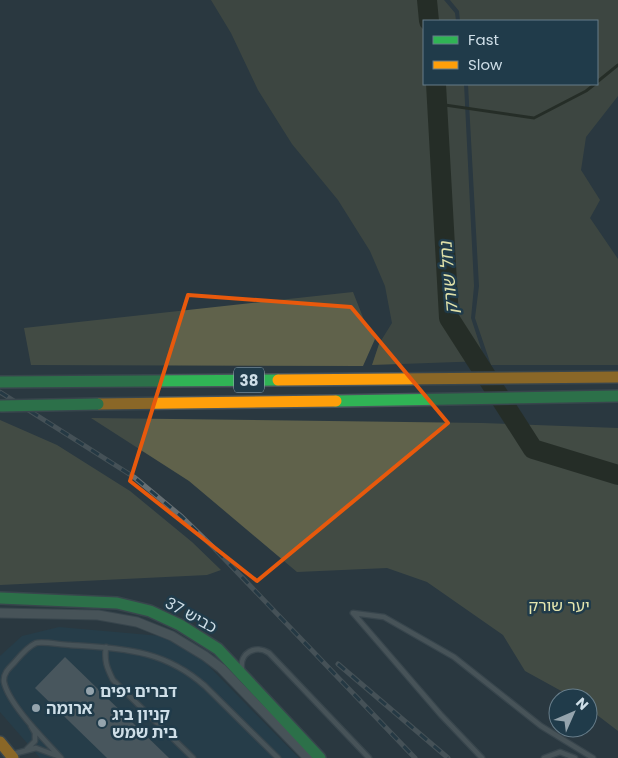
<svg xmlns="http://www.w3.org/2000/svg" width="618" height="758" font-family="Poppins,'Noto Sans Hebrew',sans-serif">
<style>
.built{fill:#224354}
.green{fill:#565843}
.forest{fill:#60624b}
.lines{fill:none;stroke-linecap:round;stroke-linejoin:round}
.stream{stroke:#21210b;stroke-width:3}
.river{stroke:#21210b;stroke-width:20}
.building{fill:#6e7a81}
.lane-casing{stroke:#49555c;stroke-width:7}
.street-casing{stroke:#49555c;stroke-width:11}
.fast-casing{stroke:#49555c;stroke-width:14}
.slow-casing{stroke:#49555c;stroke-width:14}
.lane{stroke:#6c7376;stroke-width:4.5}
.street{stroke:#6c7376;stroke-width:9}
.fast{stroke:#30b455;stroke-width:11}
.slow{stroke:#ff9f0a;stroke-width:11}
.rail-casing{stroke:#666f73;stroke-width:5}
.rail{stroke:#203b4a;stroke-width:3;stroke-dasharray:9;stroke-linecap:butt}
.fast-bridge-casing{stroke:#49555c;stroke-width:14;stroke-linecap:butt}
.fast-bridge{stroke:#30b455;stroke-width:11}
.marked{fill:none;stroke:#e8590c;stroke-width:4;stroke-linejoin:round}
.poi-dot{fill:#95a4ad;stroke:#203b4a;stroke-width:2}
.labels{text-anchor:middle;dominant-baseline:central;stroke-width:5;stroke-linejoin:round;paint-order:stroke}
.shield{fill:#203b4a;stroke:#9aadb8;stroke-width:1}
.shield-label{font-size:15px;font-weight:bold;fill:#cedee7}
.park-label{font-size:16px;fill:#e4e5ae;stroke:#203b4a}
.street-label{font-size:16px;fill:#cedee7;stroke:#203b4a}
.poi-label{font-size:16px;font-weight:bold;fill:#cedee7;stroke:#203b4a;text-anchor:start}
.water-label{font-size:18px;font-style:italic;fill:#dedfa8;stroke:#203b4a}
</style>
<rect width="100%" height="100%" fill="#2a3840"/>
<!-- built -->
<path class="built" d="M59,627L161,636L189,646L299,758H40L0,712V656L22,636Z"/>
<!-- green -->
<path class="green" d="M211,0H444L455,13L456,21H424V84H464L474,286L471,318L485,361L372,365L379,344L392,323L385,286L370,251L338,200L292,144L258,90L231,33Z
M450,0H618V96L586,137L581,170L600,200L590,218L618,259V365H491L475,318L479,286L468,84H597V21H460L459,11Z"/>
<!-- forest -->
<path class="forest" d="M353,292L364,320L375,339L363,366L31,365L24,328Z
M91,418L482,423L618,428V731L588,708V698H574L525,671L503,635L427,582L387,568L297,572L189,481Z
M0,420L57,445L130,491L192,542L221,570L207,575L0,585Z"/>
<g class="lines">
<!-- stream -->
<path class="stream" d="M597,82L618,65
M438,104L534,118L586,91L595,84"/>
<!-- river -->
<path class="river" d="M427,0L429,21
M436,84L449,318L533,449L618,475"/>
</g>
<!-- building -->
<path class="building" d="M65,657L169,758H107L35,688Z"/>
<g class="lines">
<!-- lane casing -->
<g class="lane-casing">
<path id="lane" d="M106,647C104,661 107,668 113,680L193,758
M242,669C239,653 256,644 269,653L369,758
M27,749L35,741V733L31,726
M13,754L36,748L58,756
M61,758C45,740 9,705 4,682C3,674 8,669 14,663C20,656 27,647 36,643C43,641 62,645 70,645C124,649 163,649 205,686L278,758
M482,758L441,715L353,613L384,617L454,657L541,726L593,758
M544,758L560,752L575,758"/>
</g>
<!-- street casing -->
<g class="street-casing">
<path id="street" d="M0,613L98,615L137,622L172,636L205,656L221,668L308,758"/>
</g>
<!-- fast casing -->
<g class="fast-casing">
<path id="fast" d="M0,382L278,380
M336,401L618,396
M0,598L117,603L150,611L180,625L218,649L320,758"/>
</g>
<!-- slow casing -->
<g class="slow-casing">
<path id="slow" d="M278,380L618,377
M98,404L336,401
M0,742L13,758"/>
</g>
<!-- lane -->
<use href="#lane" class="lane"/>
<!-- street -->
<use href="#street" class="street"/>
<!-- fast -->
<use href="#fast" class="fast"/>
<!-- slow -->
<use href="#slow" class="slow"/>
<!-- rail casing -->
<g class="rail-casing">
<path id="rail" d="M0,392L134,477L182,517L215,549L415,758
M338,664L448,758"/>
</g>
<!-- rail -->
<use href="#rail" class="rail"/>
<!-- fast-bridge casing -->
<g class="fast-bridge-casing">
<path id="fast-bridge" d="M0,406L98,404"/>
</g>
<!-- fast-bridge -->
<use href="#fast-bridge" class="fast-bridge"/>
</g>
<!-- marked area -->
<path d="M0 0H618V758H0ZM188,295L351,307L448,423L257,581L130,481Z" fill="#2a3840" fill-opacity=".55" fill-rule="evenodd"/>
<path class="marked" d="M188,295L351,307L448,423L257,581L130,481Z"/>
<!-- markers -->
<g class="poi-dot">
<circle cx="90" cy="691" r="5"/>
<circle cx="36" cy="708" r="5"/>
<circle cx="102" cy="723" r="5"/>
</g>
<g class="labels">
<!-- shield labels -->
<rect class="shield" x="234" y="367.5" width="30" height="25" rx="4"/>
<g class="shield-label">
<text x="249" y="380">38</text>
</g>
<!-- park labels -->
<g class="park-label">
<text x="559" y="605">יער שורק</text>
</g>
<!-- street labels -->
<g class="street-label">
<text transform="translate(191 615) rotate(29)">כביש 37</text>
</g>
<!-- poi labels -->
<g class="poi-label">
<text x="100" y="691">דברים יפים</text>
<text x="46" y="708">ארומה</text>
<text x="112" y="714">קניון ביג<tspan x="112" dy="18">בית שמש</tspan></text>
</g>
<!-- water labels -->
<g class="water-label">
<text transform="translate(448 278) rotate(-95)">נחל שורק</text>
</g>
</g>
<!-- legend -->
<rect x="423" y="20" width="175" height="65" fill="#203b4a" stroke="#667c89"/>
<rect x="433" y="36" width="25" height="8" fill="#30b455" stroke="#667c89"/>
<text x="468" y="45" font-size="15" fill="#cedee7">Fast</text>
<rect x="433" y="61" width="25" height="8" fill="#ff9f0a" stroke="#667c89"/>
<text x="468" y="70" font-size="15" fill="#cedee7">Slow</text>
<!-- north arrow -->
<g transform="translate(573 713) rotate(45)"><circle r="24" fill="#203b4a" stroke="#667c89"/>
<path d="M0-4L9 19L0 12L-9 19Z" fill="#95a4ad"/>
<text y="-8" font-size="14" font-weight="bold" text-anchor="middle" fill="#cedee7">N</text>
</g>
</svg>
